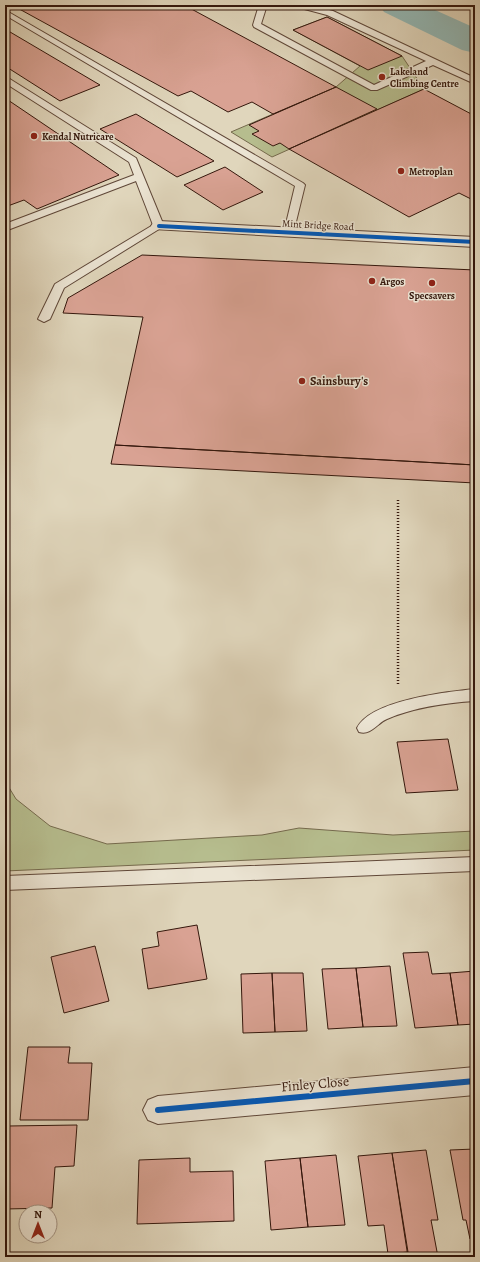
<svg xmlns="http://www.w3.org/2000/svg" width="480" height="1262" font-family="Alegreya,serif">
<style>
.green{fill:#b6bd8e;stroke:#756a4d}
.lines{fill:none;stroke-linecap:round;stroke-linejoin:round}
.river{fill:#94b8b5;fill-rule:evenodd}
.building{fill:#d9a293;stroke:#34170c}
.lane-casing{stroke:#5f4738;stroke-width:2}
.street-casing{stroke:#5f4738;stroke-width:2}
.path{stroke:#34170c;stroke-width:2.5;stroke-dasharray:1 2;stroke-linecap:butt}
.lane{fill:#ebe4d3;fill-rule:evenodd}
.street{fill:#ebe4d3;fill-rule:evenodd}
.cycleway-far1-casing{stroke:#ebe4d3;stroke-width:6}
.cycleway-casing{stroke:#ebe4d3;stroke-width:9}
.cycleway-far1{stroke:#0057b8;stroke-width:4}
.cycleway{stroke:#0057b8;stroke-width:6}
.poi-dot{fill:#8f2418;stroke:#ebe4d3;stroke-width:1.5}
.labels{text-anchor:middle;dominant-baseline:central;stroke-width:3;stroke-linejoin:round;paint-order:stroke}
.far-poi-label{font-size:10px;font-weight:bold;fill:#34170c;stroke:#ebe4d3;text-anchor:start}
.far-street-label{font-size:10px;fill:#34170c;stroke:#ebe4d3}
.poi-label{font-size:12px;font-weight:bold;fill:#34170c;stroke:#ebe4d3;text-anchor:start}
.near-street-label{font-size:14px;fill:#34170c;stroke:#ebe4d3}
</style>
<rect width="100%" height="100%" fill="#e0d6bc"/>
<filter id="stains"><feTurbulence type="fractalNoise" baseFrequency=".005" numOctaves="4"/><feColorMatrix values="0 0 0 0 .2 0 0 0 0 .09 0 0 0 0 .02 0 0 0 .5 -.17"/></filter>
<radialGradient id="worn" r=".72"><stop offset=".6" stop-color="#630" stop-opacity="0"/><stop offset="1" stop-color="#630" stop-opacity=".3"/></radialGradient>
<!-- green -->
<path class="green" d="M327,17L402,56L424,89L272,157L231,132L336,87L360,66L293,30Z
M5,781L16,799L50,826L107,844L262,835L299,828L393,835L475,831V850L5,871Z"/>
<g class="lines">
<!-- river -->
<path class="river" d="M379,5H424L475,28V53L462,50L384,12Z"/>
</g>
<!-- building -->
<path class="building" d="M12,5H184L336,87L273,114L252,102L228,112L191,91L178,96Z
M327,17L402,56L368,70L293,30Z
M5,29L100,85L60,101L5,66Z
M336,87L377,109L289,149L280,143L273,146L252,134L259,131L249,125Z
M424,89L475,116V201L459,193L409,217L289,149Z
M5,98L119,175L37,209L24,200L5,207Z
M136,114L214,161L177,177L100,129Z
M225,167L263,192L223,210L184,185Z
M142,255L475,270V465L115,445L143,317L63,313L68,298Z
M115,445L475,465V483L111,464Z
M448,739L458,790L406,793L397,742Z
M197,925L207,979L148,989L142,949L159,946L157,932Z
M95,946L109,1001L64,1013L51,957Z
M428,952L432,974L450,973L458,1025L415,1028L403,953Z
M390,966L397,1026L363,1027L356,968Z
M356,968L363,1027L328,1029L322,969Z
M475,971V1024L458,1025L450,973Z
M272,973L275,1032L243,1033L241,974Z
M272,973H303L307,1031L275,1032Z
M28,1047H70L68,1063H92L88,1120H20Z
M77,1125L74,1166L55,1167L52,1208L5,1209V1159L8,1126Z
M475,1149V1238L470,1239L466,1220H463L450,1150Z
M426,1150L438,1220H431L438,1257H408L392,1153Z
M392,1153L408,1252L388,1254L384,1225L368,1226L358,1156Z
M336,1155L345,1225L308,1227L300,1158Z
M190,1158V1172L233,1171L234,1221L137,1224L139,1160Z
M300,1158L308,1227L271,1230L265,1161Z"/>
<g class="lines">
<!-- lane casing -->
<g class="lane-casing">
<path id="lane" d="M259,5H267L261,24L374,85L426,61L327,15L297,7L296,5H309L333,11L475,78V84L433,65L377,90H371L254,27L253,25Z
M5,10L303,183L305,185L293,234L289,235L284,232L295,186L5,15Z
M5,76L136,158L164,226L64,288L50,319L44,322L38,319L55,284L153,225L136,181L5,231V224L134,175L129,162L5,83Z
M475,689V701C445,703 415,707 387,719C377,723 371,736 359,732L357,728C371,700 446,692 475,689Z
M475,857V871L5,890V876Z"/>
</g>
<!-- street casing -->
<g class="street-casing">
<path id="street" d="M159,221L475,237V247L153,229L151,226L153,223Z
M475,1067V1095L158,1124L148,1120L143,1110L148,1100L158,1096Z"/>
</g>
<!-- path -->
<path class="path" d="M398,500V685"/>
<!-- lane -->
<use href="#lane" class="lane"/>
<!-- street -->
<use href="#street" class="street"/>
<!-- cycleway-far1 casing -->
<g class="cycleway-far1-casing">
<path id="cycleway-far1" d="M159,226L475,242"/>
</g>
<!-- cycleway casing -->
<g class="cycleway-casing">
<path id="cycleway" d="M158,1110L475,1081"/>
</g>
<!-- cycleway-far1 -->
<use href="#cycleway-far1" class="cycleway-far1"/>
<!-- cycleway -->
<use href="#cycleway" class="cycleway"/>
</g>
<!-- markers -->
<g class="poi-dot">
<circle cx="382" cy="77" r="4"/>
<circle cx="34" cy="136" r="4"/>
<circle cx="401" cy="171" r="4"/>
<circle cx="372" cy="281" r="4"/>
<circle cx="432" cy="283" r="4"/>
<circle cx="302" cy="381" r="4"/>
</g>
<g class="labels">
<!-- far-poi labels -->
<g class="far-poi-label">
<text x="390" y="71">Lakeland<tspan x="390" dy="12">Climbing Centre</tspan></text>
<text x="42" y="136">Kendal Nutricare</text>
<text x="409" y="171">Metroplan</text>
<text x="380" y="281">Argos</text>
<text x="432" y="295" text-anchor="middle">Specsavers</text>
</g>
<!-- far-street labels -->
<g class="far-street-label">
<text transform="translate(318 225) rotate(3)">Mint Bridge Road</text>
</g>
<!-- poi labels -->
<g class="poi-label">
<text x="310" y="381">Sainsbury's</text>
</g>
<!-- near-street labels -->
<g class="near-street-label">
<text transform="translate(315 1084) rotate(-5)">Finley Close</text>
</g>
</g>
<!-- margin -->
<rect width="480" height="1262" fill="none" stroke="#e0d6bc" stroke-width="20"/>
<rect x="6" y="6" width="468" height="1250" fill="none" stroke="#34170c" stroke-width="2"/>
<rect x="10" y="10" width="460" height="1242" fill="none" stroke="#34170c"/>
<!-- north arrow -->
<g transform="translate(38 1224)"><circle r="19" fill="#ebe4d3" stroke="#a29283"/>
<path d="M0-3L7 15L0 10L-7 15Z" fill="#8f2418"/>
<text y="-6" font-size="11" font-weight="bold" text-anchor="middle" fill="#34170c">N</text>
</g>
<rect width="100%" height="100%" filter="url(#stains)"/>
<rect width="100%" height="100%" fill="url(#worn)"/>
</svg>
